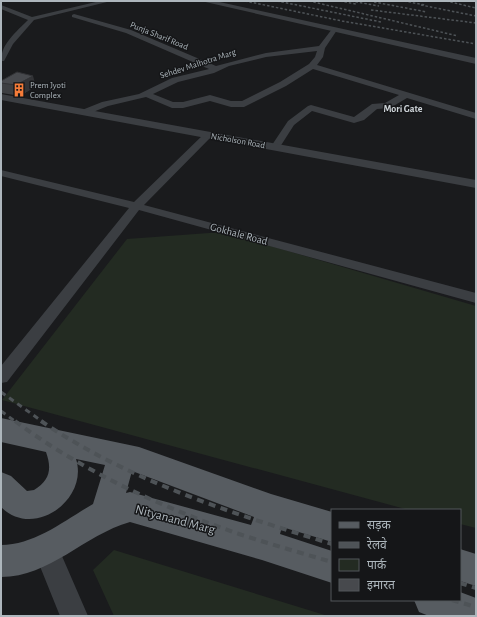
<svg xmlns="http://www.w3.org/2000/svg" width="477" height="617" font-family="'Alegreya Sans','Noto Sans Devanagari',sans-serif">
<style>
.green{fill:#232b22}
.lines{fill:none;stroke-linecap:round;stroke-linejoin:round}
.minor{fill:#3b3e42;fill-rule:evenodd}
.tertiary{fill:#3b3e42;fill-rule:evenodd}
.primary{fill:#575c61;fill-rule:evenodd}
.rail-far2{stroke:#4e5357;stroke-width:1.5;stroke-dasharray:2.5 2;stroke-linecap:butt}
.rail-far1{stroke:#4e5357;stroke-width:3;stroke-dasharray:5.5 4.5;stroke-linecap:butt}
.rail{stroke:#4e5357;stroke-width:4;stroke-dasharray:7 5.5;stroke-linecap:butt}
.wall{fill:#3d3f42}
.shaded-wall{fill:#323336}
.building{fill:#47494d;stroke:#323336}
.labels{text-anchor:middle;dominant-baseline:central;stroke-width:3;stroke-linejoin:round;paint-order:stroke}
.far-street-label{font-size:9px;fill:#adb6bc;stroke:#151618}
.far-poi-label{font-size:9px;fill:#adb6bc;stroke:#151618;text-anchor:start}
.far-neighbourhood-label{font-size:10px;font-weight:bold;fill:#ced4d8;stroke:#151618}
.street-label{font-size:11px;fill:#adb6bc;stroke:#151618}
.near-street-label{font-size:13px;fill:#adb6bc;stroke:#151618}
</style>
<rect width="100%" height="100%" fill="#1a1b1d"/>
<!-- green -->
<path class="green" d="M223,232L476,306V528L460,524V510H409L2,400L127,239Z
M114,550L328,616H114L93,570Z"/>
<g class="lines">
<!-- minor -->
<path class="minor" d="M100,1H111L34,20L13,44L4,61H1C1,44 16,32 28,20L1,9V5L32,17Z
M74,14L131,30L216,66L266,53L319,46L332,29H336L337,30L325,48L323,57L317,65L476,113V119L407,98L390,108L377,109L364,120L354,123L312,111L294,125L278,150H272L270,148L288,121L308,106L311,105L354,117L372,104L385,103L399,95L313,69L286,86L244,107H231L210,101L183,108H172L146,97L108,106L88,114H82V110L102,102L139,94L172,78L209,69L126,33L72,17V15ZM317,51L315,57L309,64L280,82L242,101H231L210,95L183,102H173L153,94L178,82L214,73L229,66L266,57Z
M208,132L213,135L211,137L144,205L476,293V303L139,210L7,382L1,383V366L129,208L1,176V170L134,202L205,133Z"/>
<!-- tertiary -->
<path class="tertiary" d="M201,1H215L476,58V64Z
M1,94L476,180V188L1,100Z
M46,536L55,540L88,616H60L33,549L37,540Z"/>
<!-- primary -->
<path class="primary" d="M1,418L139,447L271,494L332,512V542L282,527L280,534L332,551V583L262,560L130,522C84,535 50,577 1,577V545C35,545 65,520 93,504L105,465L76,459C89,499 34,540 1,507V472L11,476L27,491L34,490C50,480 52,469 46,452L1,442ZM132,471L254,517L251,525L130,492L126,493Z
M460,549L476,554V586L460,581Z
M460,592L476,598V616H429L419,612L414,600H460Z"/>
<!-- rail-far2 -->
<path class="rail-far2" d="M245,1L342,21L476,44
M277,1L381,22
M309,1L458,36
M340,1L356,4
M351,1L379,6
M404,1L425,5
M446,1L476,8
M374,2L427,12
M421,5L476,16
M371,10L476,23"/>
<!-- rail-far1 -->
<path class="rail-far1" d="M1,392L43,422
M1,411L16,422"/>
<!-- rail -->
<path class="rail" d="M15,421C82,471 161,507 239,534C270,544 301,553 332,562
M41,421C129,481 231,513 332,544
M460,583L476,588
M452,600L476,607"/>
</g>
<!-- wall -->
<path class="wall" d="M1,81L36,86L20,96L2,93L1,90Z"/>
<!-- shaded-wall -->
<path class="shaded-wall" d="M33,76L36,86L20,96L16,85Z"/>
<!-- building -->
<path class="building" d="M17,72L33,76L16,85L1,83V81Z"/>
<!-- icons -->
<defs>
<g id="building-bare" transform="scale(1.08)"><path d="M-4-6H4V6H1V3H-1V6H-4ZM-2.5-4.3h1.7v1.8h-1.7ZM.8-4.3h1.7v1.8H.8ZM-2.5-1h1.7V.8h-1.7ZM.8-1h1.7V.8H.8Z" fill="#f67c39" stroke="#151618" stroke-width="2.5" paint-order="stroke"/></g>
</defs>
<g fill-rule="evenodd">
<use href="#building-bare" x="19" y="90"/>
</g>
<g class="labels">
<!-- far-street labels -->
<g class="far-street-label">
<text transform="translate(159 36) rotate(22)">Punja Sharif Road</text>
<text transform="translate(198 64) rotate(-18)">Sehdev Malhotra Marg</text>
<text transform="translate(238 141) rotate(10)">Nicholson Road</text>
</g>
<!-- far-poi labels -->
<g class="far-poi-label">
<text x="30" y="85">Prem Jyoti<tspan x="30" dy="10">Complex</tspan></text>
</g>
<!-- far-neighbourhood labels -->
<g class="far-neighbourhood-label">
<text x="403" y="109">Mori Gate</text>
</g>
<!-- street labels -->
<g class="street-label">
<text transform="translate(239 234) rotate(15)">Gokhale Road</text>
</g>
<!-- near-street labels -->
<g class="near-street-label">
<text transform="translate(175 520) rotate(15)">Nityanand Marg</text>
</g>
</g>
<!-- border -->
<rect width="477" height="617" fill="none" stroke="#adb6bc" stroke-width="4"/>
<!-- legend -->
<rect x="331" y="509" width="130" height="92" fill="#151618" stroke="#52565a"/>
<rect x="339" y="522" width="20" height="6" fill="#575c61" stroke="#52565a"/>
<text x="367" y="529" font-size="12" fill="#adb6bc">सड़क</text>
<rect x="339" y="542" width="20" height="6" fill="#4e5357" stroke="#52565a"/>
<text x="367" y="549" font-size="12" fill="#adb6bc">रेलवे</text>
<rect x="339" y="559" width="20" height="12" fill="#232b22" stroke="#52565a"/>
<text x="367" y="569" font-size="12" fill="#adb6bc">पार्क</text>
<rect x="339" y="579" width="20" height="12" fill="#47494d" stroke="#52565a"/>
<text x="367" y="589" font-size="12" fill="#adb6bc">इमारत</text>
</svg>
